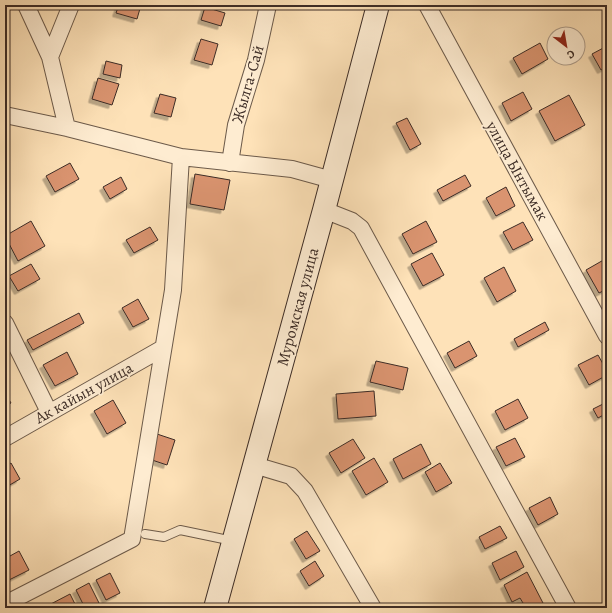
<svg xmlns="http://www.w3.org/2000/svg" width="612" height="613" font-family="Alegreya,serif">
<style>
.building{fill:#da9470;stroke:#3c2c26;filter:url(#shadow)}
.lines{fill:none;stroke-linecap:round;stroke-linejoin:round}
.lane-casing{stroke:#6c5a4a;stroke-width:10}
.street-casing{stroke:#6c5a4a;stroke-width:18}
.secondary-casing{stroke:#3c2c26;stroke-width:24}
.lane{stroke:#feecd1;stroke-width:8}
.street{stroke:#feecd1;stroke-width:16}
.secondary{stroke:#feecd1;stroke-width:22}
.labels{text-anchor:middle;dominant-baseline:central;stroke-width:3.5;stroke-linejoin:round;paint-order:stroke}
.street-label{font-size:16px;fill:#3c2c26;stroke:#feecd1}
</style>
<defs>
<filter id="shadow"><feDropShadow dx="-3.5" dy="3.5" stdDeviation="0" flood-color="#0004"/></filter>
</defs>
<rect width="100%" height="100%" fill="#fee2b8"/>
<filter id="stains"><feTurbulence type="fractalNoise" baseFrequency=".005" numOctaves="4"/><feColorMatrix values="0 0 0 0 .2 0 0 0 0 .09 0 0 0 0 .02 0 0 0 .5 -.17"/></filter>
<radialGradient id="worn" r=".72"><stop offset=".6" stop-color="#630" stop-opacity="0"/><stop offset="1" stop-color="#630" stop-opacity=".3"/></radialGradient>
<!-- building -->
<path class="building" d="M119,5H141L137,19L116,13Z
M205,7L225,13L221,26L201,20Z
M201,39L218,44L212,65L194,60Z
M540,43L548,59L522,74L513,58Z
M607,46V67L601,70L592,54Z
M106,61L122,65L120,78L103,74Z
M98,78L119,84L112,105L92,99Z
M523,92L532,109L511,121L502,103Z
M160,94L176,98L171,117L154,113Z
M569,95L585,125L555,141L539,111Z
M407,118L421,144L410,150L396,123Z
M70,163L79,179L55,192L46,176Z
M195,174L230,180L224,210L190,204Z
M465,175L471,186L443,201L437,190Z
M121,177L127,189L110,199L103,187Z
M506,187L515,206L496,216L486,198Z
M31,221L45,246L18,261L5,236Z
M426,221L437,242L413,254L402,234Z
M523,222L533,240L513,250L503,232Z
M150,227L158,240L134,253L126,240Z
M432,253L444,275L423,286L411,264Z
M607,258V289L599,293L586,270Z
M31,264L40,279L18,291L9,276Z
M504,267L516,291L497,302L484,278Z
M138,299L149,319L133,327L122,308Z
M79,313L84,323L33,350L27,340Z
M545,322L549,330L518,347L514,339Z
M469,341L477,356L455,368L447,353Z
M67,352L78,374L55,386L43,365Z
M598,355L607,371V375L589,385L578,365Z
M376,361L408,368L403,390L370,382Z
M374,391L376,416L338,419L336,394Z
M5,393L11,403L5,406Z
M518,399L528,418L505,430L495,411Z
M113,400L126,423L107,434L94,411Z
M607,402V413L598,418L593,409Z
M157,434L175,440L167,465L149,459Z
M515,438L525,457L506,466L496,447Z
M353,439L365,458L341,473L329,453Z
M421,444L431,464L403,479L393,459Z
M374,458L388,482L366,495L352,471Z
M11,463L20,479L8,486L5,480V467Z
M440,463L452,483L436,492L425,472Z
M550,497L558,514L538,525L529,508Z
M500,526L507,538L485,549L479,537Z
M307,531L320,551L306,559L294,539Z
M5,545L10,556L19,551L29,570L5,582Z
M516,551L524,567L500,580L492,563Z
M315,561L324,576L309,586L300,571Z
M527,572L543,603L533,608H526L520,598L512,602L504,585Z
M110,573L120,593L106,600L96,580Z
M89,583L99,603L89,608H85L76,590Z
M70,594L77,608H48L47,606Z"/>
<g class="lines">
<!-- lane casing -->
<g class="lane-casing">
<path id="lane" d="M145,534L164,537L180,530L233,541"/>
</g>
<!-- street casing -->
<g class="street-casing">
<path id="street" d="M26,5L50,57
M427,5L607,336
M5,115L67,128L181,157L292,169L332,180
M67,128L50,57L71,5
M230,163L236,125L256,60L268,5
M324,210L352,221L361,228L568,608
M5,323L49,412
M5,438L163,348
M254,465L291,476L305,491L373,608
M5,604L132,539L173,290L181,157"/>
</g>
<!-- secondary casing -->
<g class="secondary-casing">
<path id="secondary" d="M215,608L324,210L378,5"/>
</g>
<!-- lane -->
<use href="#lane" class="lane"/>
<!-- street -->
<use href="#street" class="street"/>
<!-- secondary -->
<use href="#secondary" class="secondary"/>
</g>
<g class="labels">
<!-- street labels -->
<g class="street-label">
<text transform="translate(248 84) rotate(-74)">Жылга-Сай</text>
<text transform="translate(517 171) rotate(61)">улица Ынтымак</text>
<text transform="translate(298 307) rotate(-75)">Муромская улица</text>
<text transform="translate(84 393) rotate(-29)">Ак кайын улица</text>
</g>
</g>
<!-- margin -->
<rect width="612" height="613" fill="none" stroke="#fee2b8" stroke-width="20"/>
<rect x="6" y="6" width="600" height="601" fill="none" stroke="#3c2c26" stroke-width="2"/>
<rect x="10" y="10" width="592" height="593" fill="none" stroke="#3c2c26"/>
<!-- north arrow -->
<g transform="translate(566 46) rotate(149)"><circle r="19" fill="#feecd1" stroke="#b09f8d"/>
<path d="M0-3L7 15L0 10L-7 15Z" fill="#8f2418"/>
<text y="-6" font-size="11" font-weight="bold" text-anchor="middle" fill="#3c2c26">С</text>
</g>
<rect width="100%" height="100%" filter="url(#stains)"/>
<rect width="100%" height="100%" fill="url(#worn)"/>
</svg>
